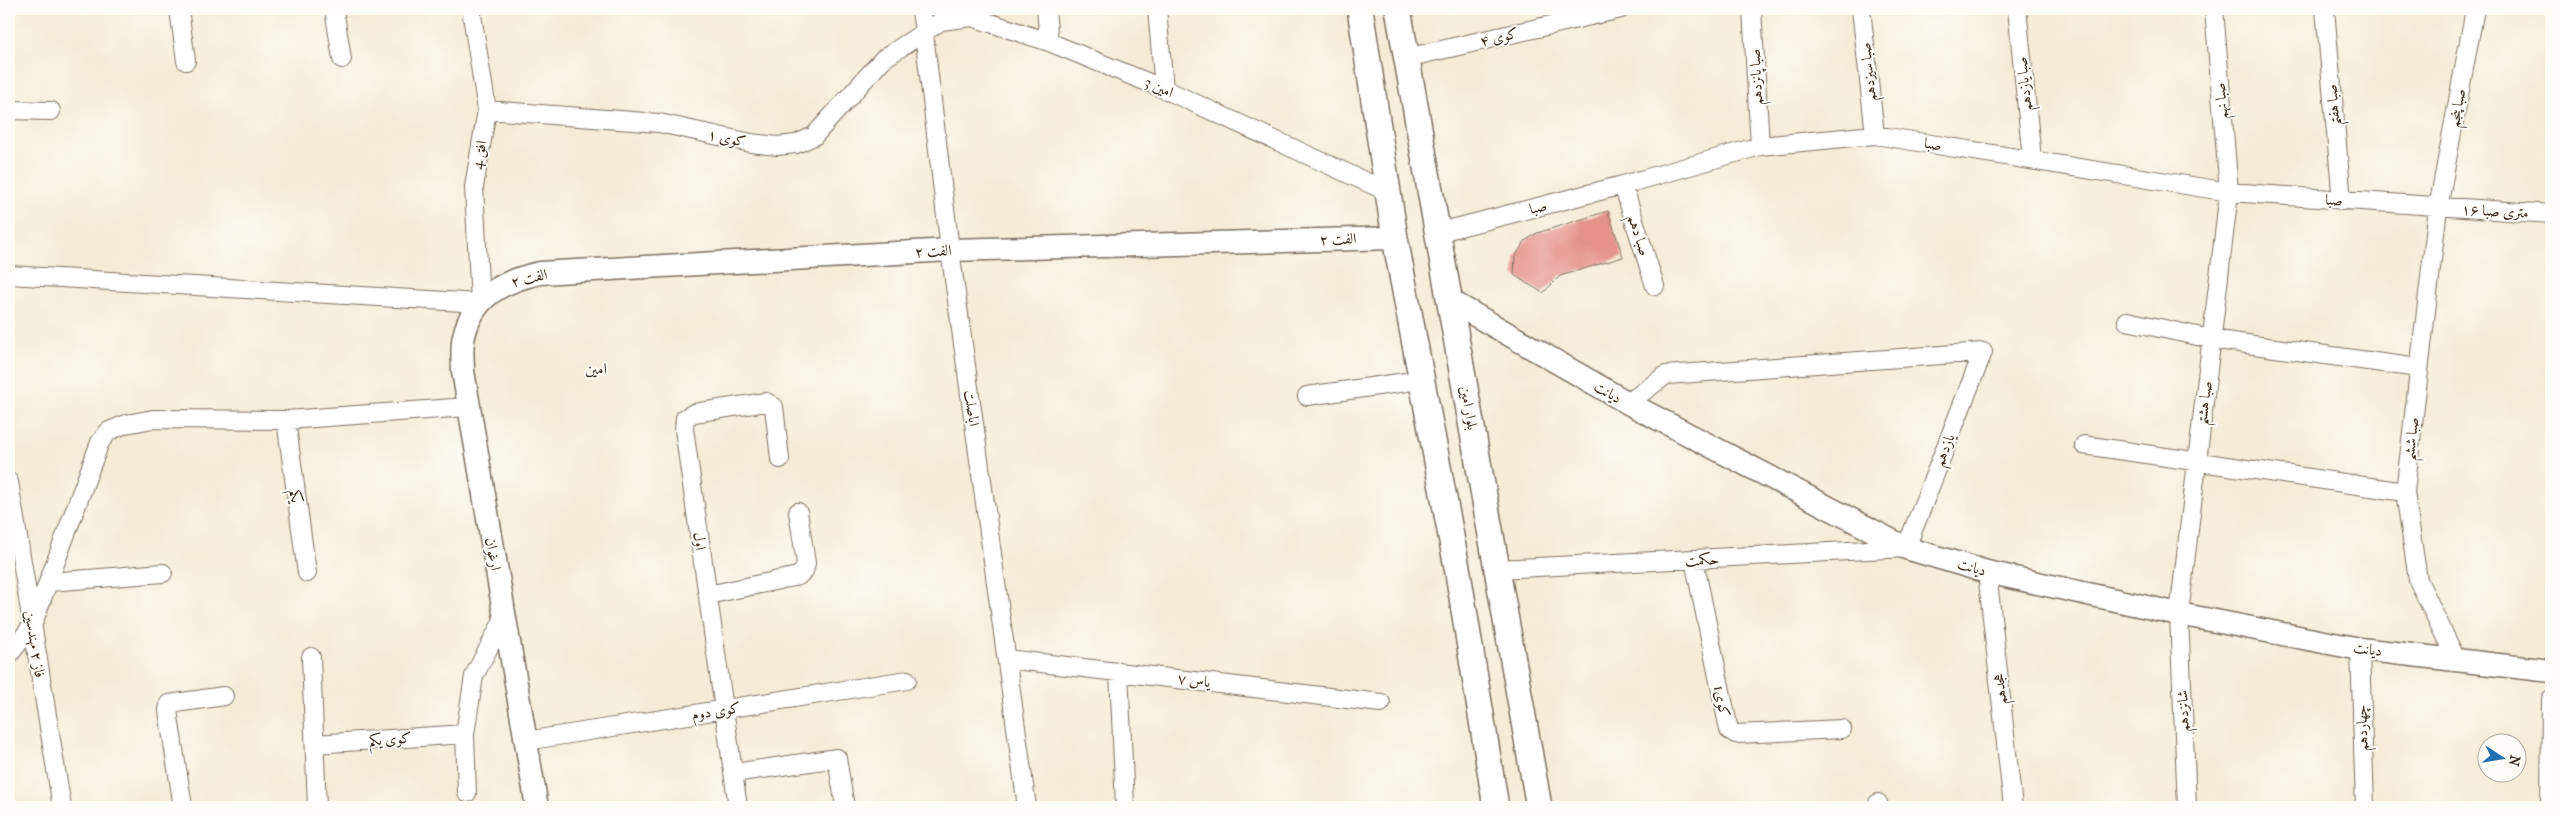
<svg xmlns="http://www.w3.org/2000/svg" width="2560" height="816" font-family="'IM FELL French Canon',Amiri,serif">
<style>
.building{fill:#e5938a}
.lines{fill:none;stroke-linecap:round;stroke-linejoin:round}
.minor-casing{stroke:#7c6e5e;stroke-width:20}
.tertiary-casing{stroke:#7c6e5e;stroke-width:25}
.secondary-casing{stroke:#7c6e5e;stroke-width:28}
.minor{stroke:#fff;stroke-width:18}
.tertiary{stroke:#fff;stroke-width:22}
.secondary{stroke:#fff;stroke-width:25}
.labels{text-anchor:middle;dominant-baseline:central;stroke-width:4;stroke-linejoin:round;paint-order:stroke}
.street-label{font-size:15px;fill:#3b2a1e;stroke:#fdfcf7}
.neighbourhood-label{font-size:16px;fill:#3b2a1e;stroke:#fdfcf7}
</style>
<rect width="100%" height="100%" fill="#fdfcf7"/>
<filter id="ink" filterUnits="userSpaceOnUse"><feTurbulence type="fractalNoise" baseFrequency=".02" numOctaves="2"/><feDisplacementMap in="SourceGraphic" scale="10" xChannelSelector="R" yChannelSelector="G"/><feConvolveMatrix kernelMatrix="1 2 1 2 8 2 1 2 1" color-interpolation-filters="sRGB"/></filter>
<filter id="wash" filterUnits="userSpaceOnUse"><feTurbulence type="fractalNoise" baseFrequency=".0096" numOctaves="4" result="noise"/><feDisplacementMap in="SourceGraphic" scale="20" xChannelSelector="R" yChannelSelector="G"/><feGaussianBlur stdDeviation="1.12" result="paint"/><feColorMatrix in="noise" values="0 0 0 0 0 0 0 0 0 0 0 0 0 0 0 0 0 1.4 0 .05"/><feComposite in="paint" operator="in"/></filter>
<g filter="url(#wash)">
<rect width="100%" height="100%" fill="#f5ebd6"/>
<g id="blocks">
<!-- building -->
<path class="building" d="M1608,211L1623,257L1560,276L1543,293L1514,275L1515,257L1525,241L1537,233Z"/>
</g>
</g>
<g filter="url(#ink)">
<use href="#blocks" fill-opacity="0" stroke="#7c6e5e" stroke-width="1"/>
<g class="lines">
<!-- minor casing -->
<g class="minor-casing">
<path id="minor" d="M179,9L186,61
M334,9L342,59
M921,9L950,250L1027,807
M1046,9L1049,42
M1157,9L1164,89
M1752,9L1760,146
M1861,9L1875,135
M2017,9L2032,159
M2325,9L2342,201
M1406,58L1621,9
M9,110L51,111
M487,110L659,123L751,143L777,146L796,144L814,136L883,59L941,21L972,17L1049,42L1164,89L1388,192
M1623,185L1655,286
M1436,233L1623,185L1760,146L1875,135L2229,192L2551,214
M9,275L480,303L474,187L487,110L471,9
M2127,321L2211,339L2418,368
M1307,396L1420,380
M286,420L307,573
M2084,445L2405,492
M9,482L62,807
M1694,560L1729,730L1736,734L1842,729
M1498,569L1906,548L1983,352L1666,375L1628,403
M1987,572L2013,807
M50,582L163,573
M708,595L798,576L804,571L806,563L798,512
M2360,649L2365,807
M9,655L32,626L100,442L109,431L126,424L153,419L286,420L468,407
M311,657L317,807
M1007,659L1381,703
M2457,661L2418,580L2405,492L2438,208L2475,9
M1119,671L1125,807
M526,741L907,680
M315,744L465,734
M734,773L837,758L845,807
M467,793L465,734L474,676L504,618
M1878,803L1879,807
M183,807L168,711L169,704L224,696
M738,807L684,429L685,418L694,413L766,402L774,407L780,459
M2187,807L2179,614L2229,192L2214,9
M2550,807L2551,699"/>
</g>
<!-- tertiary casing -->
<g class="tertiary-casing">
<path id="tertiary" d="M1449,300L1628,403L1906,548L1987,572L2179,614L2360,649L2551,671
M537,807L463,371C463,360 461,347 464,336C473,296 503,281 540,273L950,250L1395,238"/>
</g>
<!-- secondary casing -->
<g class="secondary-casing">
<path id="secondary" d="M1360,9L1395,238L1458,573L1496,807
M1398,9L1539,807"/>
</g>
<!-- minor -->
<use href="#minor" class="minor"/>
<!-- tertiary -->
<use href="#tertiary" class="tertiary"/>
<!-- secondary -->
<use href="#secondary" class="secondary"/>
</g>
</g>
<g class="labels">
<!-- street labels -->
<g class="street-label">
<text transform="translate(1499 37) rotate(-13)">کوی ۴</text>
<text transform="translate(1868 72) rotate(-96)">صبا سیزدهم</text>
<text transform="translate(1756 77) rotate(-93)">صبا پانزدهم</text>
<text transform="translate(2024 84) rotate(-96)">صبا یازدهم</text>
<text transform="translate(1159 87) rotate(23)">امین 3</text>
<text transform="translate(2221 101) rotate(-95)">صبا نهم</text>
<text transform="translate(2333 105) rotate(-95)">صبا هفتم</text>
<text transform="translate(2457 108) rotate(-80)">صبا پنجم</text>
<text transform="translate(727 138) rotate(12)">کوی ۱</text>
<text transform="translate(1933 144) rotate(9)">صبا</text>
<text transform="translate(479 155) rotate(-80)">افق 4</text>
<text transform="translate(2334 200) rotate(4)">صبا</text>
<text transform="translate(1538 207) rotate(-14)">صبا</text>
<text transform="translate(2495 211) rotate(3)">۱۶ متری صبا</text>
<text transform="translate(1639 235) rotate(72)">صبا دهم</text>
<text transform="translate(1338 239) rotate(-2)">الفت ۲</text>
<text transform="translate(933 251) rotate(-3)">الفت ۲</text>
<text transform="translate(529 278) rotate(-13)">الفت ۲</text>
<text transform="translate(1608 392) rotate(30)">دیانت</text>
<text transform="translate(2204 403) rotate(-83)">صبا هشتم</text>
<text transform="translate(972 408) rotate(82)">اباصلت</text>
<text transform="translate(1469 408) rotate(80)">بلوار امین</text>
<text transform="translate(2411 439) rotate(-84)">صبا ششم</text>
<text transform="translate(1944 450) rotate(-69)">یازدهم</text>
<text transform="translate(296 496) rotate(82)">یکم</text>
<text transform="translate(700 541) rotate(82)">اول</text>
<text transform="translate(493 554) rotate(80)">ارغوان</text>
<text transform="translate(1702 560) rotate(-3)">حکمت</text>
<text transform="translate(1972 567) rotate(16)">دیانت</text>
<text transform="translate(35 644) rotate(81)">فاز ۲ مهندسین</text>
<text transform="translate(2368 649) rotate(8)">دیانت</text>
<text transform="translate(1194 680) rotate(7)">یاس ۷</text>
<text transform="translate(2000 689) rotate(-96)">هجدهم</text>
<text transform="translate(1722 701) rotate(78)">کوی1</text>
<text transform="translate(716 711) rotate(-9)">کوی دوم</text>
<text transform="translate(2183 711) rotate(-92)">شانزدهم</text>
<text transform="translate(2362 728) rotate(-92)">چهاردهم</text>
<text transform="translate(390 739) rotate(-4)">کوی یکم</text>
</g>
<!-- neighbourhood labels -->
<g class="neighbourhood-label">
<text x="596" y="368">امین</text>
</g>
</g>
<!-- margin -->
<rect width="2560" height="816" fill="none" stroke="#fdfcf7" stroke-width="30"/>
<!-- north arrow -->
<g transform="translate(2502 758) rotate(102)"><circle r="24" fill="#fdfcf7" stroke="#afa8a0"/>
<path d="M0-4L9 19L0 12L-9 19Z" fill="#1f6fb2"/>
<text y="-8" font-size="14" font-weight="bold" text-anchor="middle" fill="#3b2a1e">N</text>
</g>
</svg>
